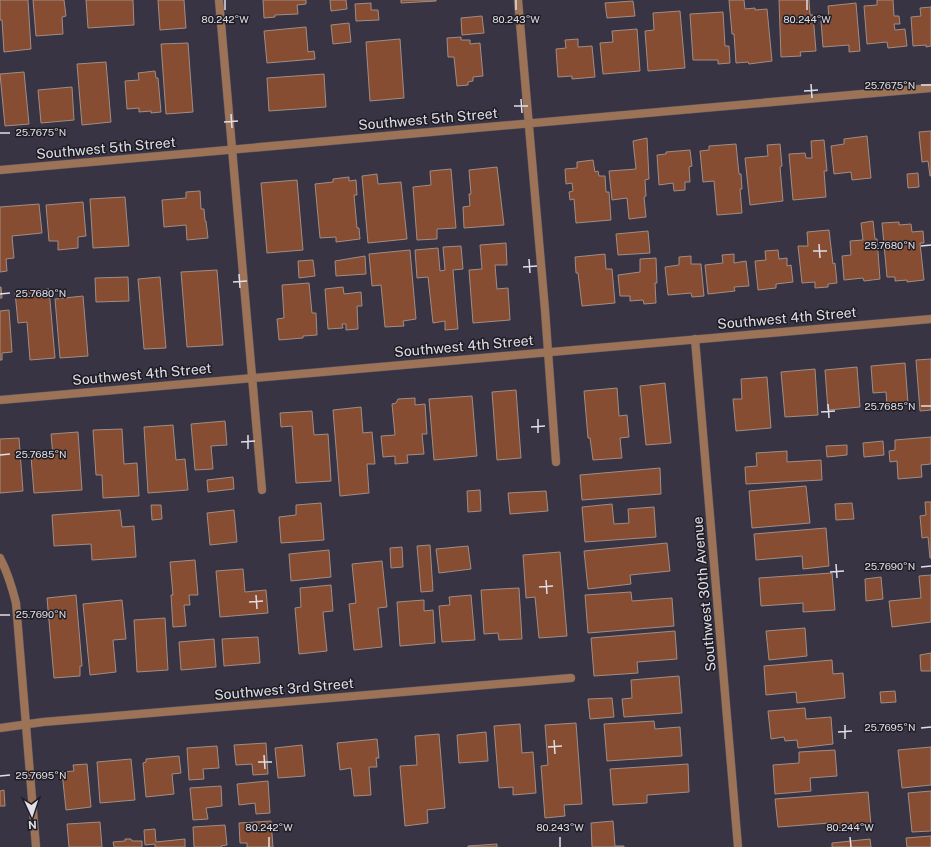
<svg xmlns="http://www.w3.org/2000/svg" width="931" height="847" font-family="'Public Sans',sans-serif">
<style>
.building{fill:#864d32;stroke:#a18d84}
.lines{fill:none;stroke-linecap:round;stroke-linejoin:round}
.street-casing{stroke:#565362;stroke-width:9}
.street{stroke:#9c7356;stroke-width:8}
.ticks{fill:none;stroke:#e0dee8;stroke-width:1.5}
.labels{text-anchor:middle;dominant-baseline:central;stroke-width:3;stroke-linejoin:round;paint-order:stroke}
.street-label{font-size:14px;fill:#e0dee8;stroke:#1f1d24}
.ticks-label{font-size:10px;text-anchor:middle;fill:#e0dee8;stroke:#1f1d24;stroke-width:3;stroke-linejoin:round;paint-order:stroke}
</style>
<rect width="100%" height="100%" fill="#383444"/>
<!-- building -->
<path class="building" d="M0,0H28L31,49L4,52L2,20H0Z
M33,0H64L66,16L62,17L63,34L36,36Z
M86,0H133L134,25L88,28Z
M158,0H184L186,28L160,30Z
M263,0H306V4L297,5L298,14L275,15V17L264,18Z
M330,0H346L347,9L331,11Z
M401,0H436V1L401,3Z
M729,0H744L745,9L755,8V10L767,9L772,61L749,64L748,62L736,63L734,34H732Z
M779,0H809L810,15H813L816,51L800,52L801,56L781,57Z
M877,0H893L894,16H899L900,24H894L895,30L905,29L907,46L888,48L887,42L867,44L864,6L877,5Z
M633,1L635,16L607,18L605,3Z
M371,3V10H378L379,20L356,21L355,4Z
M856,3L860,51L849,52V45L823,47L821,21L829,20L828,6Z
M931,7V46L926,47V45L913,46L911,17L921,16L920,8Z
M680,11L685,68L648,71L645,31L654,30L653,13Z
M723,12L725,46H729L730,63L718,64V60H693L690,14Z
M482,16L484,33L462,35L461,18Z
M349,23L351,42L333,44L331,25Z
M306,27L308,52L314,51L315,59L267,63L264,31Z
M637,29L640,71L603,74L600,43L613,42L612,31Z
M461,37V40H470V44L480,43L483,76L473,77V81L468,82V85L457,86L454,57H448L447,38Z
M400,39L404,98L370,101L366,42Z
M578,39V47L592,46L595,77L572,79V76L558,77L556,49L566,48L565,40Z
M188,43L193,112L166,114L161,44Z
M106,62L111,122L82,125L77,64Z
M155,71L156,78H158L161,112L151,113V111L139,112V108L127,109L125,81L139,80L138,73Z
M24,72L29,124L5,126L0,74Z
M324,74L326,107L269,111L267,78Z
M72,87L74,120L41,123L38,90Z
M931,131V176H930L928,161L922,162L919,132Z
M867,136L871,178L852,180L851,172L834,174L831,146L844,144V139Z
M647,138L649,179L645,180L646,196L644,197L646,217L629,219L627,198L612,200L609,171L636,169L633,141Z
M824,140L827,171H824L826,197L793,200L789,154L805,153L806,158H812L811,141Z
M736,144L739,174H741L742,189H740L742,213L717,215L714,181L703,182L700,151L709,150V146Z
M780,144L782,166L780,167L783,201L750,205L745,158L768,156L767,145Z
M690,150L692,166L689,167L690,182H685V190L674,191L673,183L659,185L657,155L666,154V152Z
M593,160L595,172L598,171L599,176H605L606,192H609L611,220L576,223L574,199L570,200L569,192L573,191L572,183L566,184L565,169L577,168V162Z
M497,167L504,225L464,228L463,207L470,206L469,194H471L469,170Z
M451,169L456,228L437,229V239L417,240L413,187L431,185L430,171Z
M918,173L919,187L908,188L907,174Z
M377,174L378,184L401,182L407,239L368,243L362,176Z
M349,177V181L356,180L357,195H354L357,228H359L360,239L336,242V237L320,238L315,184L333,182V179Z
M297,180L303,250L267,253L261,183Z
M200,191L201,209H204L205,221H206L208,238L187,240L186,225L164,227L162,200L186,198V192Z
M125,197L129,246L93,248L90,199Z
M83,202L86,236L78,237V248L58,250V241H49L46,205Z
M39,204L42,233L12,236L14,258L6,259L7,271L0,272V207Z
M873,221L875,239H877L880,279L864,281L863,278L844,280L842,256L851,255L850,241L863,240L861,223Z
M899,222V225L911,224L912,232L923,231L924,243H920L924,280L907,282V280L895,281V277H887L882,223Z
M829,230L833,264L835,263L837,283L828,284V287L815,288V282L802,283L798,246H808L807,232Z
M648,231L650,253L618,255L616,234Z
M506,243L507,265H495L497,289L508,288L510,320L473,323L469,270L482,269L480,245Z
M461,246L463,269L453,270L458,329L445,330V321L433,323L428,277L417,278L415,250L438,248L440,271L445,270L443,247Z
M410,250L416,319L403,321L404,326L385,327L381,285L372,286L369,254Z
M778,250L779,259L787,258V266L791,265L793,282L776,284V288L758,290L755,261L766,260L765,251Z
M605,254L606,269H612L615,303L582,306L578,273H576L575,257Z
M734,254V263L746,261L749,286L734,287L735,291L708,294L705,265L723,263L722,255Z
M365,256L366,274L336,276L335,261Z
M691,256V264H701L704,296L692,297L691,293L668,295L665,267L679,265V257Z
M656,258L657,283H655L656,303L644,304L643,300L630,301V296H620L618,275L640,272V259Z
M313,260L315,276L299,278L298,261Z
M217,270L223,345L187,347L181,272Z
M128,277L129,301L96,302L95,278Z
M160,277L166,348L144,349L138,279Z
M309,283L312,313H316L317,335L303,336V338L279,340L277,319L284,318L282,285Z
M0,287H1L2,298H0Z
M343,287L344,294L361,292L362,306H357L358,329L346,330V324H342L343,328L328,329L325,289Z
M49,289L55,358L30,360L27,322L18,323L15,292Z
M83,296L88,356L60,358L55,299Z
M9,310L12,352L2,353V360H0V311Z
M931,359V410L920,411L916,360Z
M905,363L908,403L887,405L886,392L873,393L871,366Z
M857,367L860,407L828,410L825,370Z
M815,369L818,415L785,417L781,372Z
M767,377L771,428L736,431L733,399H742L741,379Z
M665,383L671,443L646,445L640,386Z
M617,388L619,416L627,415L629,437L620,438L622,458L593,460L590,438H588L584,391Z
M516,390L521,458L497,460L492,392Z
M472,396L477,456L434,460L429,399Z
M415,398V405L425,404L427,434H422L424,454L407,455L408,463L395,464V456L383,457L381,436L395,435L392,404L396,403L398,399Z
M361,407L363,433L372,432L375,464H367L369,493L340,496L333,410Z
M312,411L314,435L328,434L331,481L296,483L292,426L281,427L280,413Z
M225,421L227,445L211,446L213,469L195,470L191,424Z
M173,425L176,460L185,459L188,490L148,493L144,427Z
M122,429L124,464L137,463L139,496L103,498L102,475H96L93,430Z
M78,432L82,490L34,493L31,457L53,456L51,434Z
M931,437V464L921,465L922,477L898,479L897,461L890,462L889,451L895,450V440Z
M19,438L23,491L0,493V439Z
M883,441L884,455L864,457L863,443Z
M847,445V455L827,457L826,446Z
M787,451V462L821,460L822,480L746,484L745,467L757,466L756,453Z
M660,468L661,494L582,500L580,475Z
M233,477L234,489L208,492L207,480Z
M806,486L810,523L752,528L749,491Z
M480,490L481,511L468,512L467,491Z
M546,491L548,511L510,514L508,493Z
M925,502H931V558H930L928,537L922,538L920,516L926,515Z
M321,503L324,540L281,543L279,517L296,515V505Z
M852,503L854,519L836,520L835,504Z
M612,504L614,524L629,523L628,509L654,507L656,537L585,542L582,507Z
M151,505H161L162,519L152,520Z
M120,510L122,527L134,526L136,557L92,560L91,544L54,546L52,515Z
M234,510L237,542L210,545L207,513Z
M826,528L829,566L803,569L802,556L756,560L754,534Z
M667,543L670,571L630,575L631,584L588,589L584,551Z
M430,545L433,591L421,592L417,546Z
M468,546L471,569L439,573L436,549Z
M402,547L403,567L391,568L390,548Z
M329,550L331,577L291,581L289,554Z
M560,552L567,636L539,638L535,597L526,598L523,555Z
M195,560L198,595H189L190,605H184L186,626L173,627L171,595H173L170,562Z
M382,561L387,607L378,608L382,647L354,650L349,604L356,603L352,564Z
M243,569L245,592L266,590L268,613L220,617L216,571Z
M832,573L835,610L803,612V603L761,606L759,578Z
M931,575V622L892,627L889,601L921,598L919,576Z
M881,577L883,599L866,601L865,579Z
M331,585L333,611L323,612L327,651L299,654L295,608L301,607L300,588Z
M519,588L522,639L499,640L498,633L484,634L481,590Z
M631,592L632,601L672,598L674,626L588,633L585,595Z
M76,595L82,666H80V676L54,678L47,598Z
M471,595L475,640L442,642L439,606L450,605L449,597Z
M122,600L126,639L113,640L116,672L90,675L83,604Z
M424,600V611L433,610L435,643L400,646L397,602Z
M165,618L168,670L137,672L134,620Z
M805,628L807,656L769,660L766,631Z
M675,631L677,659L637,662L638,673L594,676L591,638Z
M258,637L260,663L224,666L222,639Z
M214,639L216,667L181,670L179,642Z
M931,653V671H921L920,655Z
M832,660L833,674L843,673L845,698L797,703L796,692L766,695L764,666Z
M679,676L682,713L624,717L622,699L632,698L631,680Z
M895,691L896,702L881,703L880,692Z
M612,698L614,717L590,719L588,699Z
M805,708L806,719L831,717L833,744L798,748L797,740L785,741L784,737L771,739L768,711Z
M654,721L655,729L680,727L682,756L607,761L604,724Z
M576,723L582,804L564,805L565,816L545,818L541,766L548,765L545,725Z
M520,724L522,753L533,752L536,793L513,795V787L499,788L494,726Z
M486,732L488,761L459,763L457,735Z
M439,734L445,808L427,810L428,823L405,826L400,766L417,765L415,736Z
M377,739L379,758H376L377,767H369L371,795L354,796L351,768L340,770L337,743Z
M266,743L268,774L253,775L252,764L236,765L234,745Z
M302,745L305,776L278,778L275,748Z
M217,746L219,768L203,769L204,779L189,780L187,748Z
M931,747V785L902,788L898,750Z
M835,750L837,776L810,778L811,791L775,794L773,765L799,763V752Z
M179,756L181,773L172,774L174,794L146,797L143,763L146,762V759Z
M131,759L135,800L100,803L97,762Z
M87,764L91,807L66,810L62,772L74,771L73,765Z
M688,764L689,792L647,795V803L613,805L610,769Z
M268,781L270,813L256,814L255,803L239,805L237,784Z
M221,786L222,806L206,808L208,819L193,820L190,788Z
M4,790L5,806H0V791Z
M931,791V831L912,832L908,793Z
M868,792L871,825L831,828L830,823L778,827L775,799Z
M271,821L273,847H247V843H240L239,823Z
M613,821L615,846H624V847H592L591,823Z
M100,822L102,847H69L67,824Z
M225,825L227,845L221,846L222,847H194L193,827Z
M155,829L156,842L185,839V847H155V844L145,845L144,830Z
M931,836V847H907L906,838Z
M125,839H131L132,841H142V847H114L113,842L125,841Z
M870,839L871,847H832V843Z
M497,844V847H468V846Z"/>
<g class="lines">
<!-- street casing -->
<g class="street-casing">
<path id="street" d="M219,0L262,490
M518,0L545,310L556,462
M0,170L931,88
M695,339L738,847
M0,400L931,319
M0,558C8,573 12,587 16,603L36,847
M0,728L43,722L571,678"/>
</g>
<!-- street -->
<use href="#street" class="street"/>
</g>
<!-- ticks -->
<path class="ticks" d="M225,0V10M516,0V10M807,0V10M811,84L812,98M921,85H931M804,91L818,90M521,99L522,113M514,106H528M231,114L232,128M224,122L238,121M0,133H10M819,244L820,258M921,246L931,245M813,251H827M529,259L530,273M523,267L537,266M239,274L240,288M233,282L247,281M0,294L10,293M828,404L829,418M921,406H931M821,412L835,411M538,419V433M531,427L545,426M248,435V449M241,442L255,441M0,455L10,454M836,564L837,578M921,567L931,566M830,572L844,571M546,580L547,594M539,587L553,586M256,595L257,609M249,602L263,601M0,615H10M845,725V739M921,728L931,727M838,732L852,731M554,740L555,754M548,747L562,746M264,755L265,769M258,762H272M0,776L10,775M269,837V847M560,837V847M850,837L851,847"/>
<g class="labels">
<!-- street labels -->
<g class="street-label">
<text transform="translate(428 119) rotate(-5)">Southwest 5th Street</text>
<text transform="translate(106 148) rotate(-5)">Southwest 5th Street</text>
<text transform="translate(787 318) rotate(-5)">Southwest 4th Street</text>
<text transform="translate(464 346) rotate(-5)">Southwest 4th Street</text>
<text transform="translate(142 374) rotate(-5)">Southwest 4th Street</text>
<text transform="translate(704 594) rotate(-95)">Southwest 30th Avenue</text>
<text transform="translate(284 689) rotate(-5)">Southwest 3rd Street</text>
</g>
</g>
<g class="ticks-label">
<text x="225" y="23">80.242°W</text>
<text x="516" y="23">80.243°W</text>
<text x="807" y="23">80.244°W</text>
<text x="890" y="89">25.7675°N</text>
<text x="41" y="136">25.7675°N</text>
<text x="890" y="249">25.7680°N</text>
<text x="41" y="297">25.7680°N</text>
<text x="890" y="410">25.7685°N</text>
<text x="41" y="458">25.7685°N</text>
<text x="890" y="570">25.7690°N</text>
<text x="41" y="618">25.7690°N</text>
<text x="890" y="731">25.7695°N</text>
<text x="41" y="779">25.7695°N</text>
<text x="269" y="831">80.242°W</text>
<text x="560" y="831">80.243°W</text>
<text x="850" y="831">80.244°W</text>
</g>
<!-- north arrow -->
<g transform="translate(32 815) rotate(177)" stroke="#1f1d24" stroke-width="3" paint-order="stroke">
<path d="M0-3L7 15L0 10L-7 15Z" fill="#e0dee8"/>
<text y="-6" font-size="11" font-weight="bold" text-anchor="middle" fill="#e0dee8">N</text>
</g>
</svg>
